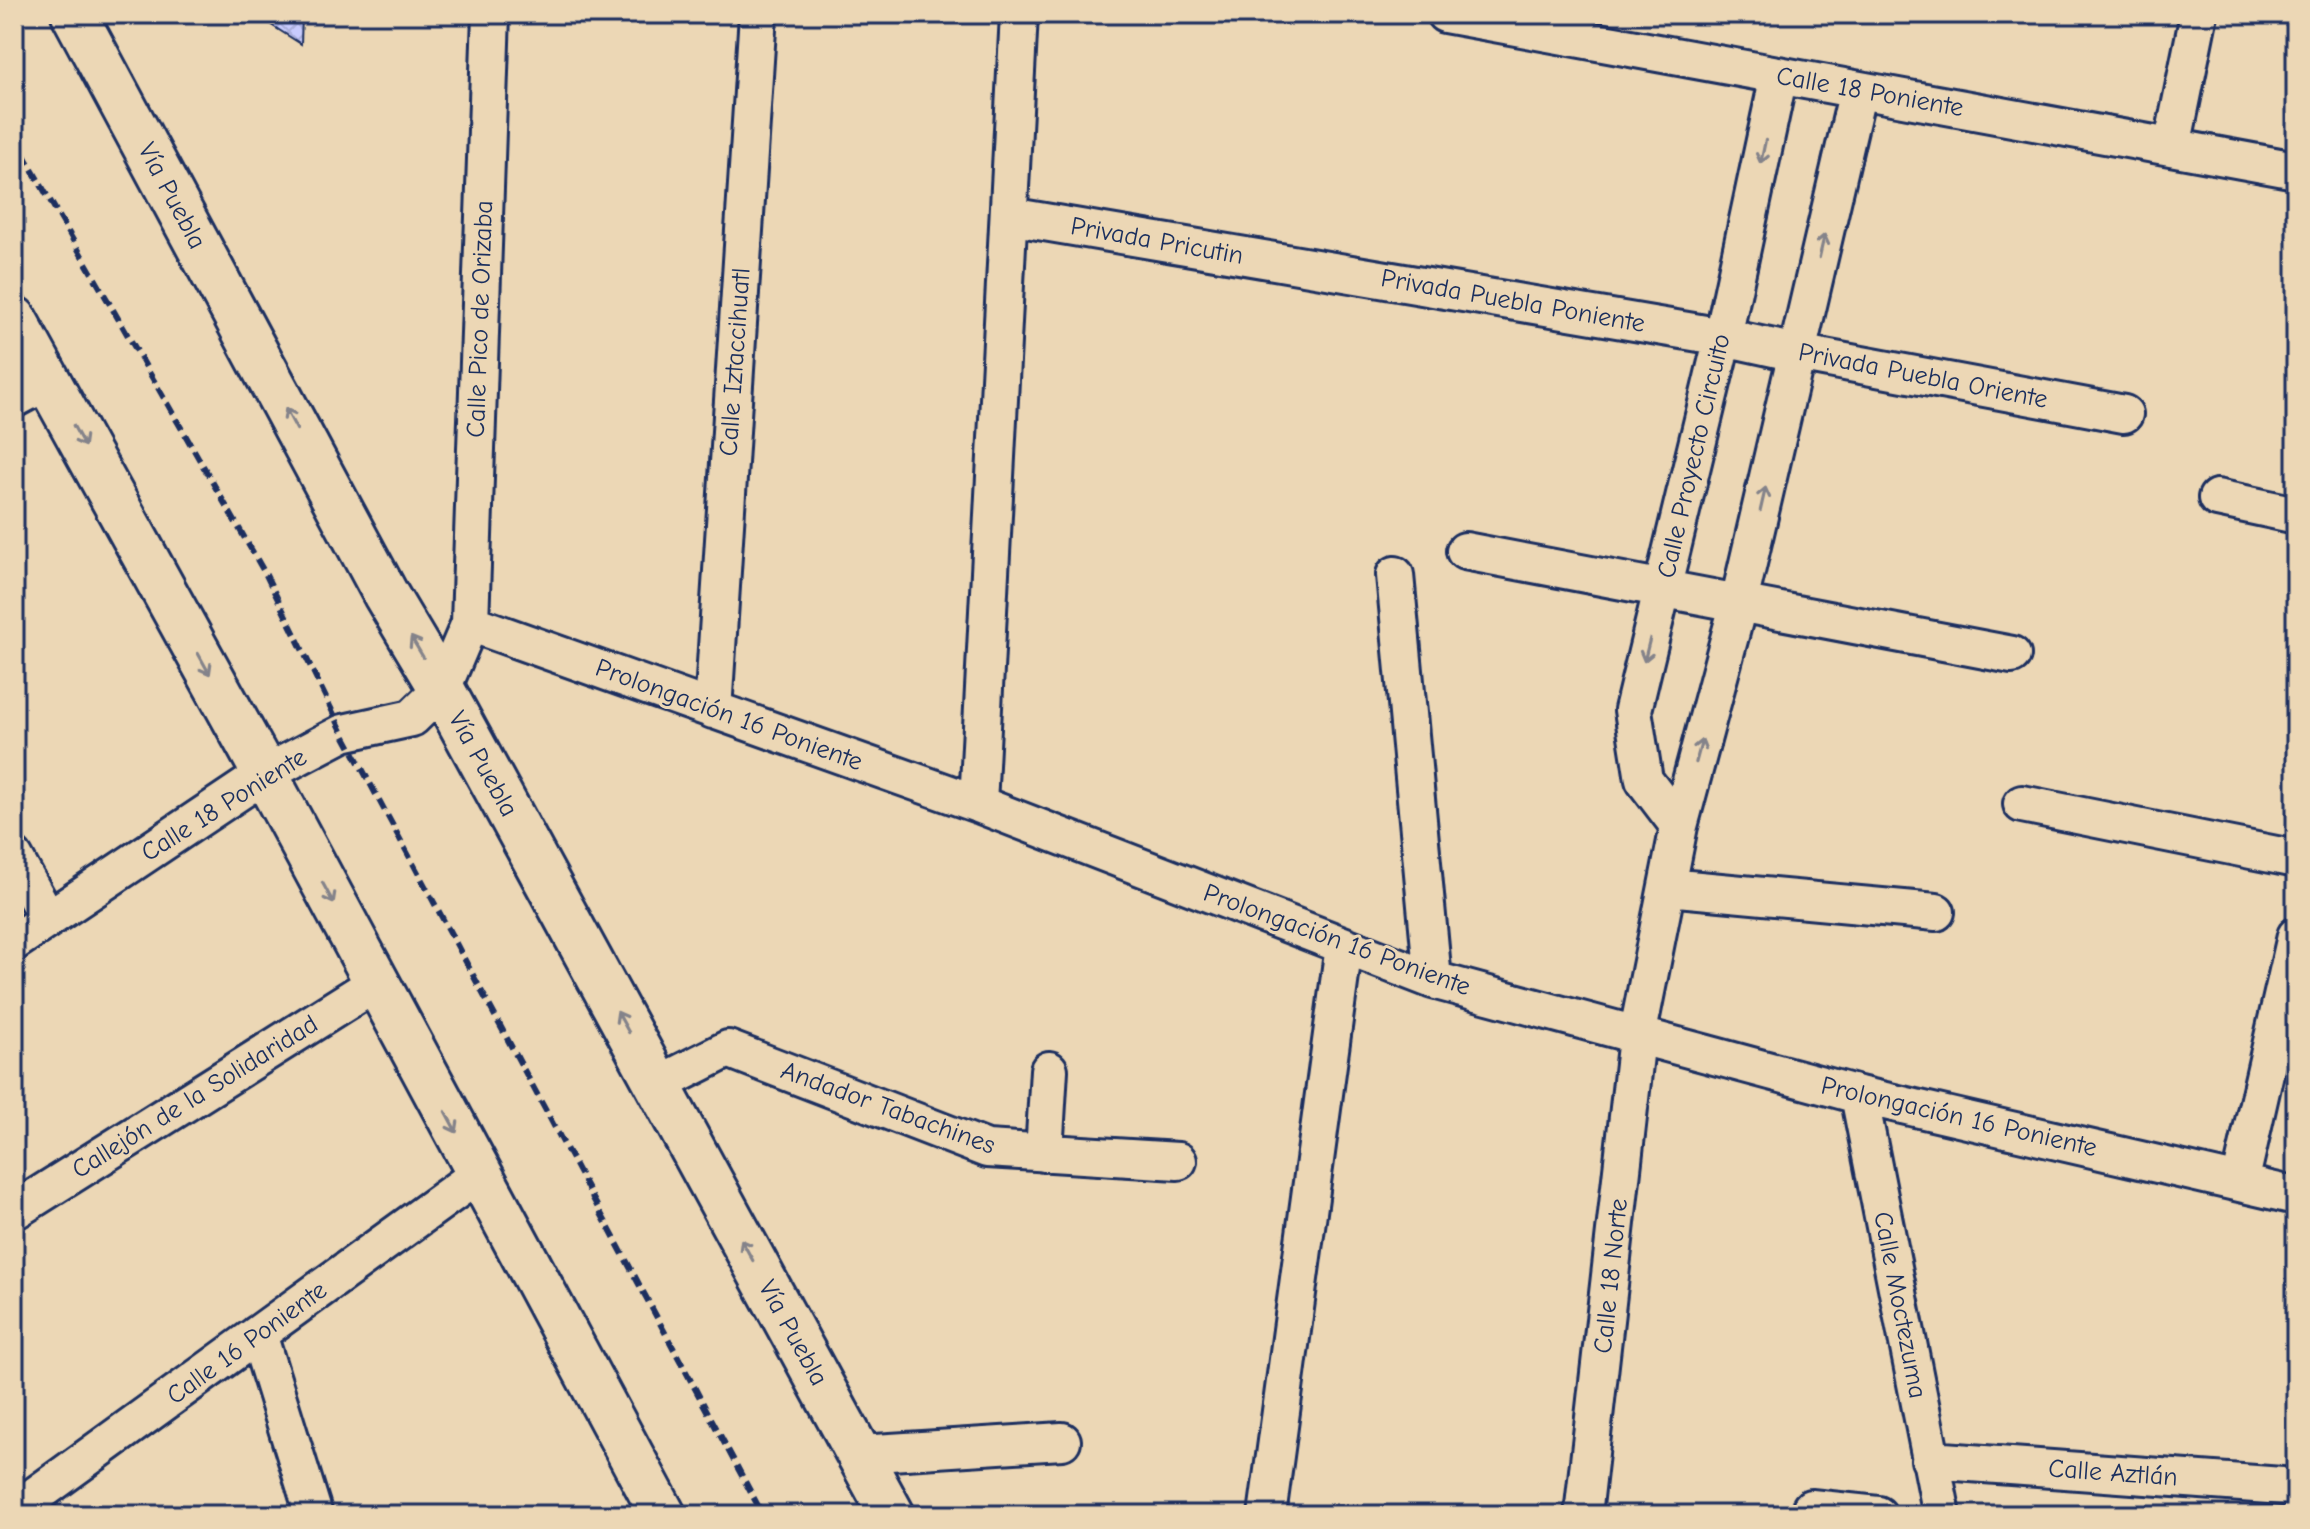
<svg xmlns="http://www.w3.org/2000/svg" width="2310" height="1529" font-family="'Comic Neue',sans-serif">
<style>
.building{fill:url(#building-cross-hatch);stroke:#1b2f5e;stroke-width:2}
.lines{fill:none;stroke-linecap:round;stroke-linejoin:round}
.minor-casing{stroke:#1b2f5e;stroke-width:42}
.secondary-casing{stroke:#1b2f5e;stroke-width:50}
.minor{stroke:#ecd7b5;stroke-width:36}
.secondary{stroke:#ecd7b5;stroke-width:44}
.rail{stroke:#1b2f5e;stroke-width:6;stroke-dasharray:12 6;stroke-linecap:butt}
.oneway{stroke:#84838a}
.labels{text-anchor:middle;dominant-baseline:central;stroke-width:6;stroke-linejoin:round;paint-order:stroke}
.street-label{font-size:26px;fill:#1b2f5e;stroke:#ecd7b5}
</style>
<defs>
<pattern id="building-cross-hatch" width="8" height="8" patternUnits="userSpaceOnUse" patternTransform="scale(2)"><rect width="8" height="8" fill="#c8cbfd"/><path d="M0 0l8 8M0 8l8-8" fill="none" stroke="#abafdb"/></pattern>
</defs>
<rect width="100%" height="100%" fill="#ecd7b5"/>
<filter id="ink" filterUnits="userSpaceOnUse"><feTurbulence type="fractalNoise" baseFrequency=".0125" numOctaves="2"/><feDisplacementMap in="SourceGraphic" scale="16" xChannelSelector="R" yChannelSelector="G"/><feConvolveMatrix kernelMatrix="1 2 1 2 8 2 1 2 1" color-interpolation-filters="sRGB"/></filter>
<g filter="url(#ink)">
<!-- building -->
<path class="building" d="M254,14H302L301,44Z"/>
<g class="lines">
<!-- minor casing -->
<g class="minor-casing">
<path id="minor" d="M1445,14L2296,170
M2172,147L2199,14
M1009,216L1723,337L1797,353L2124,414
M14,399L48,381
M2217,498L2296,515
M1465,551L2012,655
M1395,575L1433,980
M470,623L491,14
M713,710L758,14
M978,804L1019,14
M2022,804L2296,859
M1679,826L1644,780L1633,710L1723,337L1779,75
M14,857L48,919
M1667,887L1936,912
M14,942L265,774L343,733L412,718L442,689L470,623L978,804L1433,980L1859,1095L2296,1196
M657,1085L728,1049L987,1149L1178,1161
M1859,1095L1942,1515
M1044,1153L1049,1070
M2240,1183L2296,936
M14,1211L376,983
M258,1334L314,1515
M859,1454L1062,1441
M1930,1460L2296,1487
M1811,1508L1878,1515
M14,1511L479,1174
M1267,1515L1344,946
M1583,1515L1637,1037L1679,826L1739,602L1858,90"/>
</g>
<!-- secondary casing -->
<g class="secondary-casing">
<path id="secondary" d="M74,14L386,595L442,689L892,1515
M14,319L265,774L663,1515"/>
</g>
<!-- minor -->
<use href="#minor" class="minor"/>
<!-- secondary -->
<use href="#secondary" class="secondary"/>
<!-- rail -->
<path class="rail" d="M14,138L266,575L343,733L763,1515"/>
</g>
<!-- one-way arrows -->
<defs><path id="oneway-shaft" d="M-6 0H5M1.5-3L5.5 0L1.5 3" fill="none" stroke-width="1.6" stroke-linecap="round" stroke-linejoin="round" transform="scale(2)"/></defs>
<g class="oneway">
<use href="#oneway-shaft" transform="translate(1763 152) rotate(102)"/>
<use href="#oneway-shaft" transform="translate(1822 246) rotate(-77)"/>
<use href="#oneway-shaft" transform="translate(291 419) rotate(-118)"/>
<use href="#oneway-shaft" transform="translate(79 436) rotate(61)"/>
<use href="#oneway-shaft" transform="translate(1763 499) rotate(-77)"/>
<use href="#oneway-shaft" transform="translate(417 647) rotate(-121)"/>
<use href="#oneway-shaft" transform="translate(1647 650) rotate(104)"/>
<use href="#oneway-shaft" transform="translate(204 664) rotate(61)"/>
<use href="#oneway-shaft" transform="translate(1699 751) rotate(-75)"/>
<use href="#oneway-shaft" transform="translate(328 893) rotate(62)"/>
<use href="#oneway-shaft" transform="translate(623 1022) rotate(-119)"/>
<use href="#oneway-shaft" transform="translate(451 1122) rotate(62)"/>
<use href="#oneway-shaft" transform="translate(747 1250) rotate(-119)"/>
</g>
</g>
<g class="labels">
<!-- street labels -->
<g class="street-label">
<text transform="translate(1870 92) rotate(10)">Calle 18 Poniente</text>
<text transform="translate(172 196) rotate(62)">Vía Puebla</text>
<text transform="translate(1157 241) rotate(10)">Privada Pricutin</text>
<text transform="translate(1513 301) rotate(10)">Privada Puebla Poniente</text>
<text transform="translate(480 319) rotate(-88)">Calle Pico de Orizaba</text>
<text transform="translate(735 362) rotate(-86)">Calle Iztaccihuatl</text>
<text transform="translate(1923 376) rotate(11)">Privada Puebla Oriente</text>
<text transform="translate(1694 456) rotate(-77)">Calle Proyecto Circuito</text>
<text transform="translate(729 715) rotate(20)">Prolongación 16 Poniente</text>
<text transform="translate(483 764) rotate(61)">Vía Puebla</text>
<text transform="translate(224 805) rotate(-32)">Calle 18 Poniente</text>
<text transform="translate(1337 940) rotate(20)">Prolongación 16 Poniente</text>
<text transform="translate(195 1097) rotate(-32)">Callejón de la Solidaridad</text>
<text transform="translate(888 1108) rotate(20)">Andador Tabachines</text>
<text transform="translate(1959 1117) rotate(13)">Prolongación 16 Poniente</text>
<text transform="translate(1611 1276) rotate(-84)">Calle 18 Norte</text>
<text transform="translate(1900 1305) rotate(79)">Calle Moctezuma</text>
<text transform="translate(793 1333) rotate(61)">Vía Puebla</text>
<text transform="translate(247 1343) rotate(-36)">Calle 16 Poniente</text>
<text transform="translate(2113 1473) rotate(4)">Calle Aztlán</text>
</g>
</g>
<!-- margin -->
<rect width="2310" height="1529" fill="none" stroke="#ecd7b5" stroke-width="48"/>
<rect x="24" y="24" width="2262" height="1481" fill="none" stroke="#1b2f5e" stroke-width="3" filter="url(#ink)"/>
</svg>
